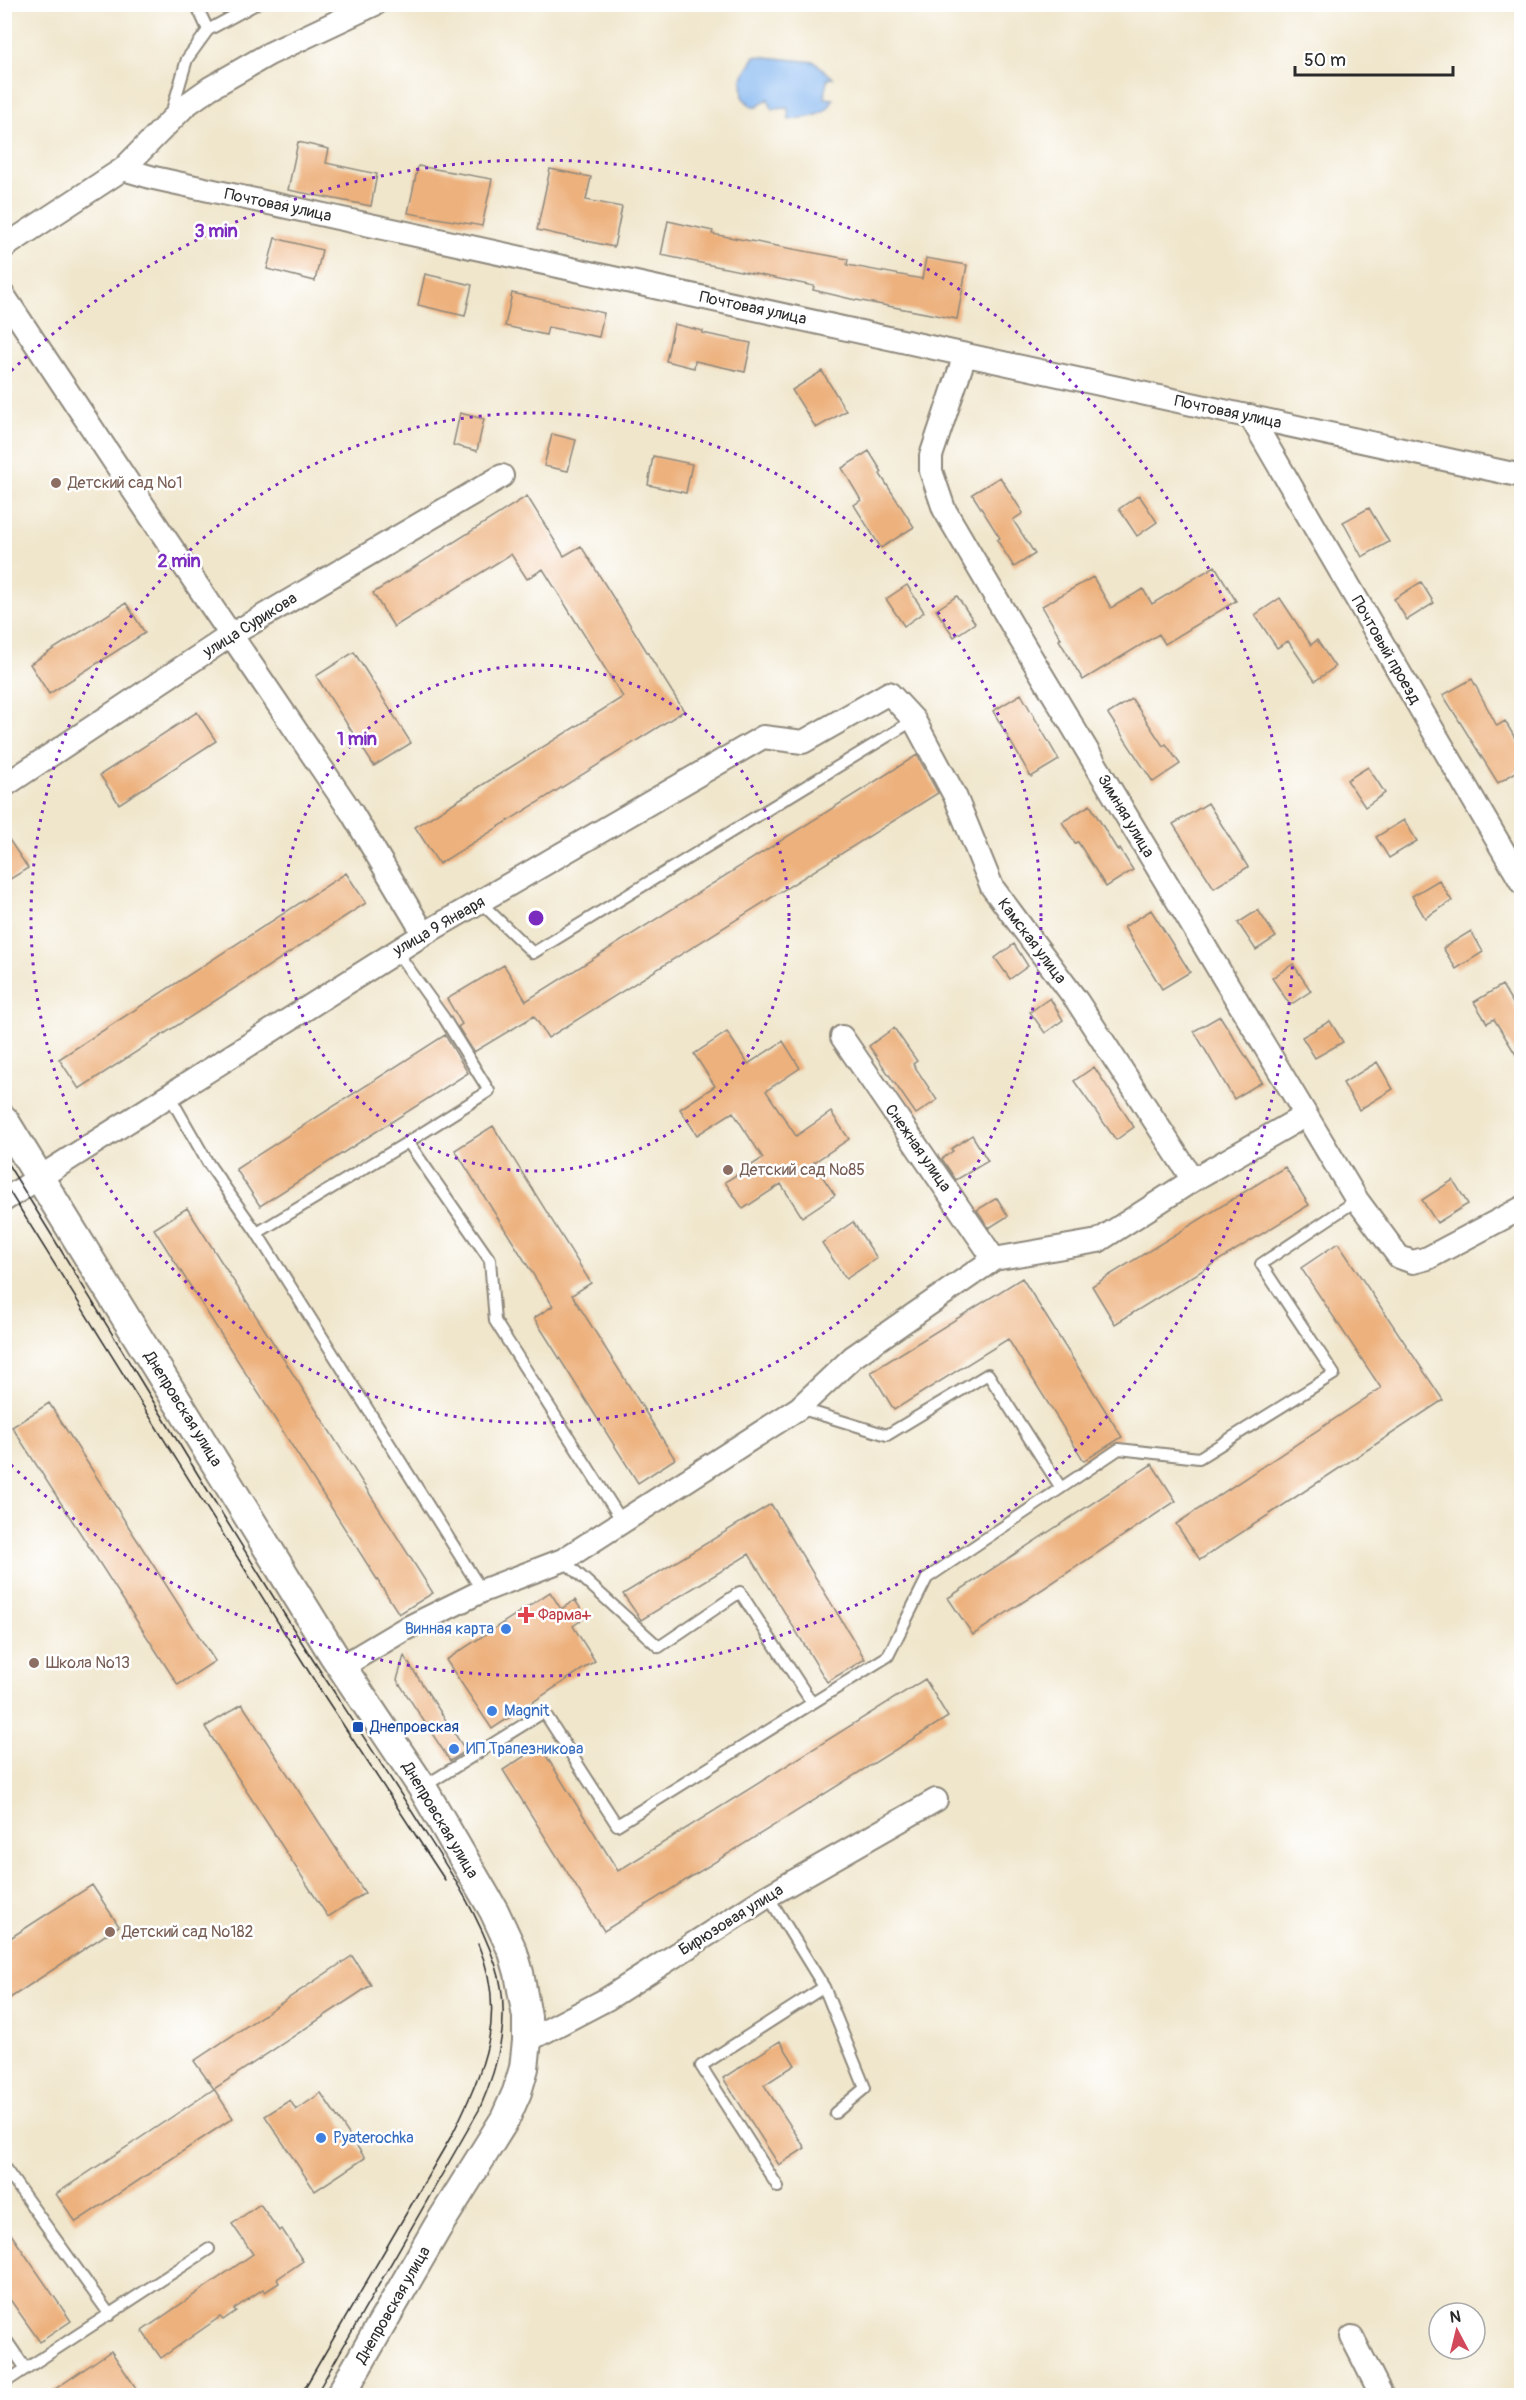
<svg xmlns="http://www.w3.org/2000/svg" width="1526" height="2400" font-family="Pangolin,sans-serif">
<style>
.water{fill:#83b6f0;stroke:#57708e;stroke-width:1.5}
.building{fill:#edb17d}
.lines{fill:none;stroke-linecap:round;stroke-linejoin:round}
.service-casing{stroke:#8e887c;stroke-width:14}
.minor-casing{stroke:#8e887c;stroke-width:26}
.tertiary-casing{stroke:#8e887c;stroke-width:32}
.service{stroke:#fff;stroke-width:10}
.minor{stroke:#fff;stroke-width:22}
.tertiary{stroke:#fff;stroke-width:28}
.tram{stroke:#2b2b2b;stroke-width:1.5}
.ring{fill:none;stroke:#7b2cbf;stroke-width:3;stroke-dasharray:3 6}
.education-dot{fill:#8d6e63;stroke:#fff;stroke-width:2}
.health-dot{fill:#e0444e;stroke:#fff;stroke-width:2}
.shop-dot{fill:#3f7fe0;stroke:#fff;stroke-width:2}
.transit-dot{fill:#1a4fb4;stroke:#fff;stroke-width:2}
.labels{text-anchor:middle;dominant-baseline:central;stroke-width:5;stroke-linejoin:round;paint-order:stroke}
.street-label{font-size:16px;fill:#2b2b2b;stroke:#fff}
.education-label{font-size:16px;fill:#785e54;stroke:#fff;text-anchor:start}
.health-label{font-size:16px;fill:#be3a42;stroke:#fff;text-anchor:start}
.shop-label{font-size:16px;fill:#366cbe;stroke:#fff;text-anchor:start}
.transit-label{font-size:16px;fill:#164399;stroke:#fff;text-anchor:start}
.centre{fill:#7b2cbf;stroke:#fff;stroke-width:3}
.ring-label{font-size:18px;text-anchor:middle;font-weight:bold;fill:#7b2cbf;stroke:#fff;stroke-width:5;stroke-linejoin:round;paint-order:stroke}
</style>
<rect width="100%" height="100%" fill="#fff"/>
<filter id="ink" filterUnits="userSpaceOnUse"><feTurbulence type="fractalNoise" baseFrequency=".0167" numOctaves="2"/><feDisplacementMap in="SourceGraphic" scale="12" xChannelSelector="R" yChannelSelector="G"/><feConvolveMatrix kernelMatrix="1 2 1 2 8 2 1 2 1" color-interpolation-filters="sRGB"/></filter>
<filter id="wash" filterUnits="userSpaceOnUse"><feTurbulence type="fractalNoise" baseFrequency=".008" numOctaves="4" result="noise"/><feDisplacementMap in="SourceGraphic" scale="24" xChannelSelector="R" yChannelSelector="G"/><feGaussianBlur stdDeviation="1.35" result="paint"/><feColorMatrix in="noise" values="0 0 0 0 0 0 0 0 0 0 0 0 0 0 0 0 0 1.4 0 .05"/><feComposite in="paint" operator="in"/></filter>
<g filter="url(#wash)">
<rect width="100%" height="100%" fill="#f0e6cc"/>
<!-- water -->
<path class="water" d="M755,56L815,62L833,78L827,79L825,98L833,99C827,118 806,117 789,120L788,108L772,109L768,99L757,107H752L743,98L742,79Z"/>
<g id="blocks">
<!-- building -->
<path class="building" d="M298,142L329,149L326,163L377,174L371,206L288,190Z
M418,166L492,179L482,226L408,213Z
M550,169L591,177L586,200L622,207L614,247L537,230Z
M668,221L713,231L712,234L848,259L847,265L922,279L926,258L967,265L957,319L851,299L813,290L814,286L661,255Z
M275,238L322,250L315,281L267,269Z
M425,274L472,285L465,316L418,305Z
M512,293L604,313L599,337L548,327L546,335L505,326Z
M674,324L703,331L702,333L751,343L745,372L695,361L694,368L666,361Z
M822,371L846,411L816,428L792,390Z
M460,413L484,419L477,451L453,445Z
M552,434L576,440L568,471L544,466Z
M869,451L882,472L880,474L914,527L881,548L854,505L861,500L842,468Z
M653,456L692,464L686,493L648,485Z
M1000,477L1023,513L1013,520L1035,554L1014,567L997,540L1000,538L972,494Z
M1139,495L1157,522L1137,536L1119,509Z
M527,496L564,556L581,546L684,711L439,864L415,827L623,697L543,569L527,579L511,554L394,627L373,593Z
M1369,508L1389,542L1362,557L1343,522Z
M1215,566L1236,601L1165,644L1159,634L1083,680L1059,640L1061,639L1042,606L1093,577L1111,608L1143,589L1152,604Z
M1421,582L1434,603L1407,620L1394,599Z
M907,585L924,612L904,626L886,599Z
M957,596L975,623L954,637L936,610Z
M1280,598L1311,645L1317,640L1335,667L1315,681L1288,641L1277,648L1255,615Z
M126,603L145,633L49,694L30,664Z
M354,652L411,743L374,766L316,676Z
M1472,679L1497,726L1505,721L1521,748V769L1498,783L1443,695Z
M1021,694L1059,760L1031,777L993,711Z
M1132,699L1163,746L1166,744L1180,764L1153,782L1108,714Z
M197,712L216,741L119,804L100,775Z
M917,755L938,793L548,1038L534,1016L474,1052L458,1027L462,1024L447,999L504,965L526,1001Z
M1368,767L1385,793L1365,807L1347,780Z
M1208,803L1248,867L1214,888L1173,824Z
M1090,805L1118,851L1120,849L1133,870L1106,887L1078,842L1075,843L1062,822Z
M1404,820L1417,841L1389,858L1376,837Z
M4,832L28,868L4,883Z
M346,873L366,903L79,1089L59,1059Z
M1439,880L1452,901L1425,918L1412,896Z
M1151,910L1190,972L1162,989L1124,927Z
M1258,910L1276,937L1256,950L1238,923Z
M1471,931L1483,952L1456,969L1443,948Z
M1014,944L1028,966L1010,979L995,958Z
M1293,964L1311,991L1290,1005L1272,978Z
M1502,985L1521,1017V1063L1494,1019L1487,1023L1474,1002Z
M1050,998L1063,1020L1045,1033L1030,1012Z
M1220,1016L1262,1082L1234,1099L1194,1031Z
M1330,1021L1343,1042L1315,1058L1302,1037Z
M894,1028L917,1061L913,1064L937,1100L916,1114L869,1046Z
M727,1032L748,1064L783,1041L800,1068L766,1091L796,1136L831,1112L849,1139L813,1163L835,1195L802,1217L781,1184L743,1209L725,1182L763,1158L733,1112L697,1135L680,1109L715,1086L694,1054Z
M445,1035L468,1073L260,1206L236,1169Z
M1377,1062L1393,1089L1359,1110L1343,1083Z
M1094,1067L1134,1127L1116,1140L1074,1081Z
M493,1126L591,1283L572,1295L675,1459L638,1483L534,1318L553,1306L455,1150Z
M972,1135L988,1161L956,1180L942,1159L953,1151L951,1149Z
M1285,1167L1309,1205L1115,1324L1092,1286Z
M1453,1180L1468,1204L1437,1223L1422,1200Z
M997,1198L1008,1216L989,1228L977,1210Z
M187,1208L433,1593L399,1614L154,1229Z
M853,1222L877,1258L846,1279L822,1243Z
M1338,1243L1443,1400L1200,1560L1176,1524L1381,1388L1301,1268Z
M1022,1278L1122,1437L1084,1461L1008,1339L894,1410L871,1372Z
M49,1403L215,1661L178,1685L12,1427Z
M1152,1464L1176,1501L973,1635L948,1598Z
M771,1504L865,1659L827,1682L749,1554L641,1620L623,1594Z
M550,1592L561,1609L575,1600L586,1617L573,1626L595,1661L492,1729L446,1660Z
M404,1656L466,1751L450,1761L397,1680Z
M925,1679L948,1717L604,1931L503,1770L540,1746L618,1871Z
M242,1704L365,1893L328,1917L205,1727Z
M92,1885L119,1926L4,2002V1942Z
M352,1956L371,1985L214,2089L194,2061Z
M780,2041L795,2065L764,2085L805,2148L779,2165L723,2078Z
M214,2089L233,2118L76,2222L56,2194Z
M321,2093L365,2158L315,2191L265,2116L290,2100L296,2110Z
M260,2204L279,2231L282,2229L303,2261L277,2279L279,2283L265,2292L263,2289L234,2309L236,2311L223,2320L220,2317L161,2358L142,2331L253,2254L232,2224Z
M4,2224L71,2321L40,2342L4,2291Z
M111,2351L136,2388L125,2396H45Z"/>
</g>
</g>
<g filter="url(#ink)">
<use href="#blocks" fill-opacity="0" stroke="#8e887c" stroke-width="1.5"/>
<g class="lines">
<!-- service casing -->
<g class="service-casing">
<path id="service" d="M196,4L208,30
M171,114L187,59L208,30L256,4
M480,902L533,953L914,720
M396,951L444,1018L489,1091L408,1142
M169,1095L208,1163L257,1233
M799,1408L887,1435L988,1374L1061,1488
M563,1560L659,1647L740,1592L812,1703
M482,1591L257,1233L408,1142L490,1260L495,1321L622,1521
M423,1787L544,1712L617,1825L888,1656L927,1578L1119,1449L1199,1458L1334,1374L1261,1264L1357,1200
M768,1896L824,1987L701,2066L778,2187
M824,1987L865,2088L835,2113
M4,2167L110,2315
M4,2337L26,2369
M4,2383L209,2249"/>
</g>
<!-- minor casing -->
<g class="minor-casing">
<path id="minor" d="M123,169L186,105L210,88L269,54L375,4
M4,247L123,169L154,178L1522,476
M4,296L159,529L352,813L424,934
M965,355L931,456V471L944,509L1019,637L1357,1200L1399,1257L1413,1262L1428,1258L1522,1208
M1250,416L1522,883
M4,786L231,635L502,476
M842,1037L994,1259
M4,1200L424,934L763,737L803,742L889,693L914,720L955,796L992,887L1077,1001L1193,1180
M341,1667L403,1630L482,1591L563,1560L799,1408L853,1357L994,1259L1098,1241L1193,1180L1306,1115
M527,2041L607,1999L768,1896L936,1800
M1352,2337L1382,2396"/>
</g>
<!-- tertiary casing -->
<g class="tertiary-casing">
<path id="tertiary" d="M4,1120L333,1654L422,1787L494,1911L513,1952L519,1973L527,2017V2041L524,2068L517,2092L505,2119L437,2228L340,2396"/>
</g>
<!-- service -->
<use href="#service" class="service"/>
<!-- minor -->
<use href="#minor" class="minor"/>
<!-- tertiary -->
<use href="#tertiary" class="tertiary"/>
<!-- tram -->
<path class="tram" d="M4,1158C108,1325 208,1494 313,1660C349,1715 386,1770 421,1826C450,1871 479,1915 496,1966C512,2015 499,2065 479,2110L315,2396
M4,1183L319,1688L445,1880
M300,2396L453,2133C484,2069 508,2015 478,1944"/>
</g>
</g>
<!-- distance rings -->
<g class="ring">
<circle cx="536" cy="918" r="253"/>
<circle cx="536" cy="918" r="505"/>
<path d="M5 377A758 758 0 1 1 5 1459"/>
</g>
<!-- markers -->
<g class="education-dot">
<circle cx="56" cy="483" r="6"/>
<circle cx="728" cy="1170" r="6"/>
<circle cx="34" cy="1663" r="6"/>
<circle cx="110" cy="1932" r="6"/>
</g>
<path class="health-dot" d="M523 1606h6v6h6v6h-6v6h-6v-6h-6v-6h6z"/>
<g class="shop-dot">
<circle cx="506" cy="1629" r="6"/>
<circle cx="492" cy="1711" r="6"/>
<circle cx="454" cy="1749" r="6"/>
<circle cx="321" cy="2138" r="6"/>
</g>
<rect class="transit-dot" x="352" y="1721" width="12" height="12" rx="3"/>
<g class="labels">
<!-- street labels -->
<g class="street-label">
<text transform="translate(278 205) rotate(12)">Почтовая улица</text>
<text transform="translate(753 308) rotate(12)">Почтовая улица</text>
<text transform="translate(1228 412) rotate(12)">Почтовая улица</text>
<text transform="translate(250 625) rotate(-32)">улица Сурикова</text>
<text transform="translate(1386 650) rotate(60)">Почтовый проезд</text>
<text transform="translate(1126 816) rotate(59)">Зимняя улица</text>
<text transform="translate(439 926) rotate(-30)">улица 9 Января</text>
<text transform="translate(1032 941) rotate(53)">Камская улица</text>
<text transform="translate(918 1148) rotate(55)">Снежная улица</text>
<text transform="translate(183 1409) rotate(58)">Днепровская улица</text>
<text transform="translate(440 1820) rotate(59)">Днепровская улица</text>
<text transform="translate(731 1920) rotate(-32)">Бирюзовая улица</text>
<text transform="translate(393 2305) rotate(-60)">Днепровская улица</text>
</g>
<!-- education labels -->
<g class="education-label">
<text x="68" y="483">Детский сад №1</text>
<text x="740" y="1170">Детский сад №85</text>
<text x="46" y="1663">Школа №13</text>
<text x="122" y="1932">Детский сад №182</text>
</g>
<!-- health labels -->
<g class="health-label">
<text x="538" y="1615">Фарма+</text>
</g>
<!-- shop labels -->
<g class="shop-label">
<text x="494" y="1629" text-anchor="end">Винная карта</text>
<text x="504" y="1711">Magnit</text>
<text x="466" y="1749">ИП Трапезникова</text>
<text x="333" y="2138">Pyaterochka</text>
</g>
<!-- transit labels -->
<g class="transit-label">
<text x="370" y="1727">Днепровская</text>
</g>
</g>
<circle cx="536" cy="918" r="9" class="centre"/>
<g class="ring-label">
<text x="216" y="237">3 min</text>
<text x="179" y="567">2 min</text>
<text x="357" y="745">1 min</text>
</g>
<!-- margin -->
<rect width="1526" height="2400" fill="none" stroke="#fff" stroke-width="24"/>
<!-- north arrow -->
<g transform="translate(1457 2331) rotate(353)"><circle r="28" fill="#ffffff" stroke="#aaaaaa" stroke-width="1.5"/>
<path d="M0-4.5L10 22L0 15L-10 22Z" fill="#d1495b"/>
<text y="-9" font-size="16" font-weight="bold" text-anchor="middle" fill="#2b2b2b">N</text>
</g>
<!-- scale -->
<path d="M1295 66v9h158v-9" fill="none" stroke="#2b2b2b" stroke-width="3"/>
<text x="1304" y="66" font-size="18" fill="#2b2b2b" stroke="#ffffff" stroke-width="4.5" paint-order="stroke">50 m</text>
</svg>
